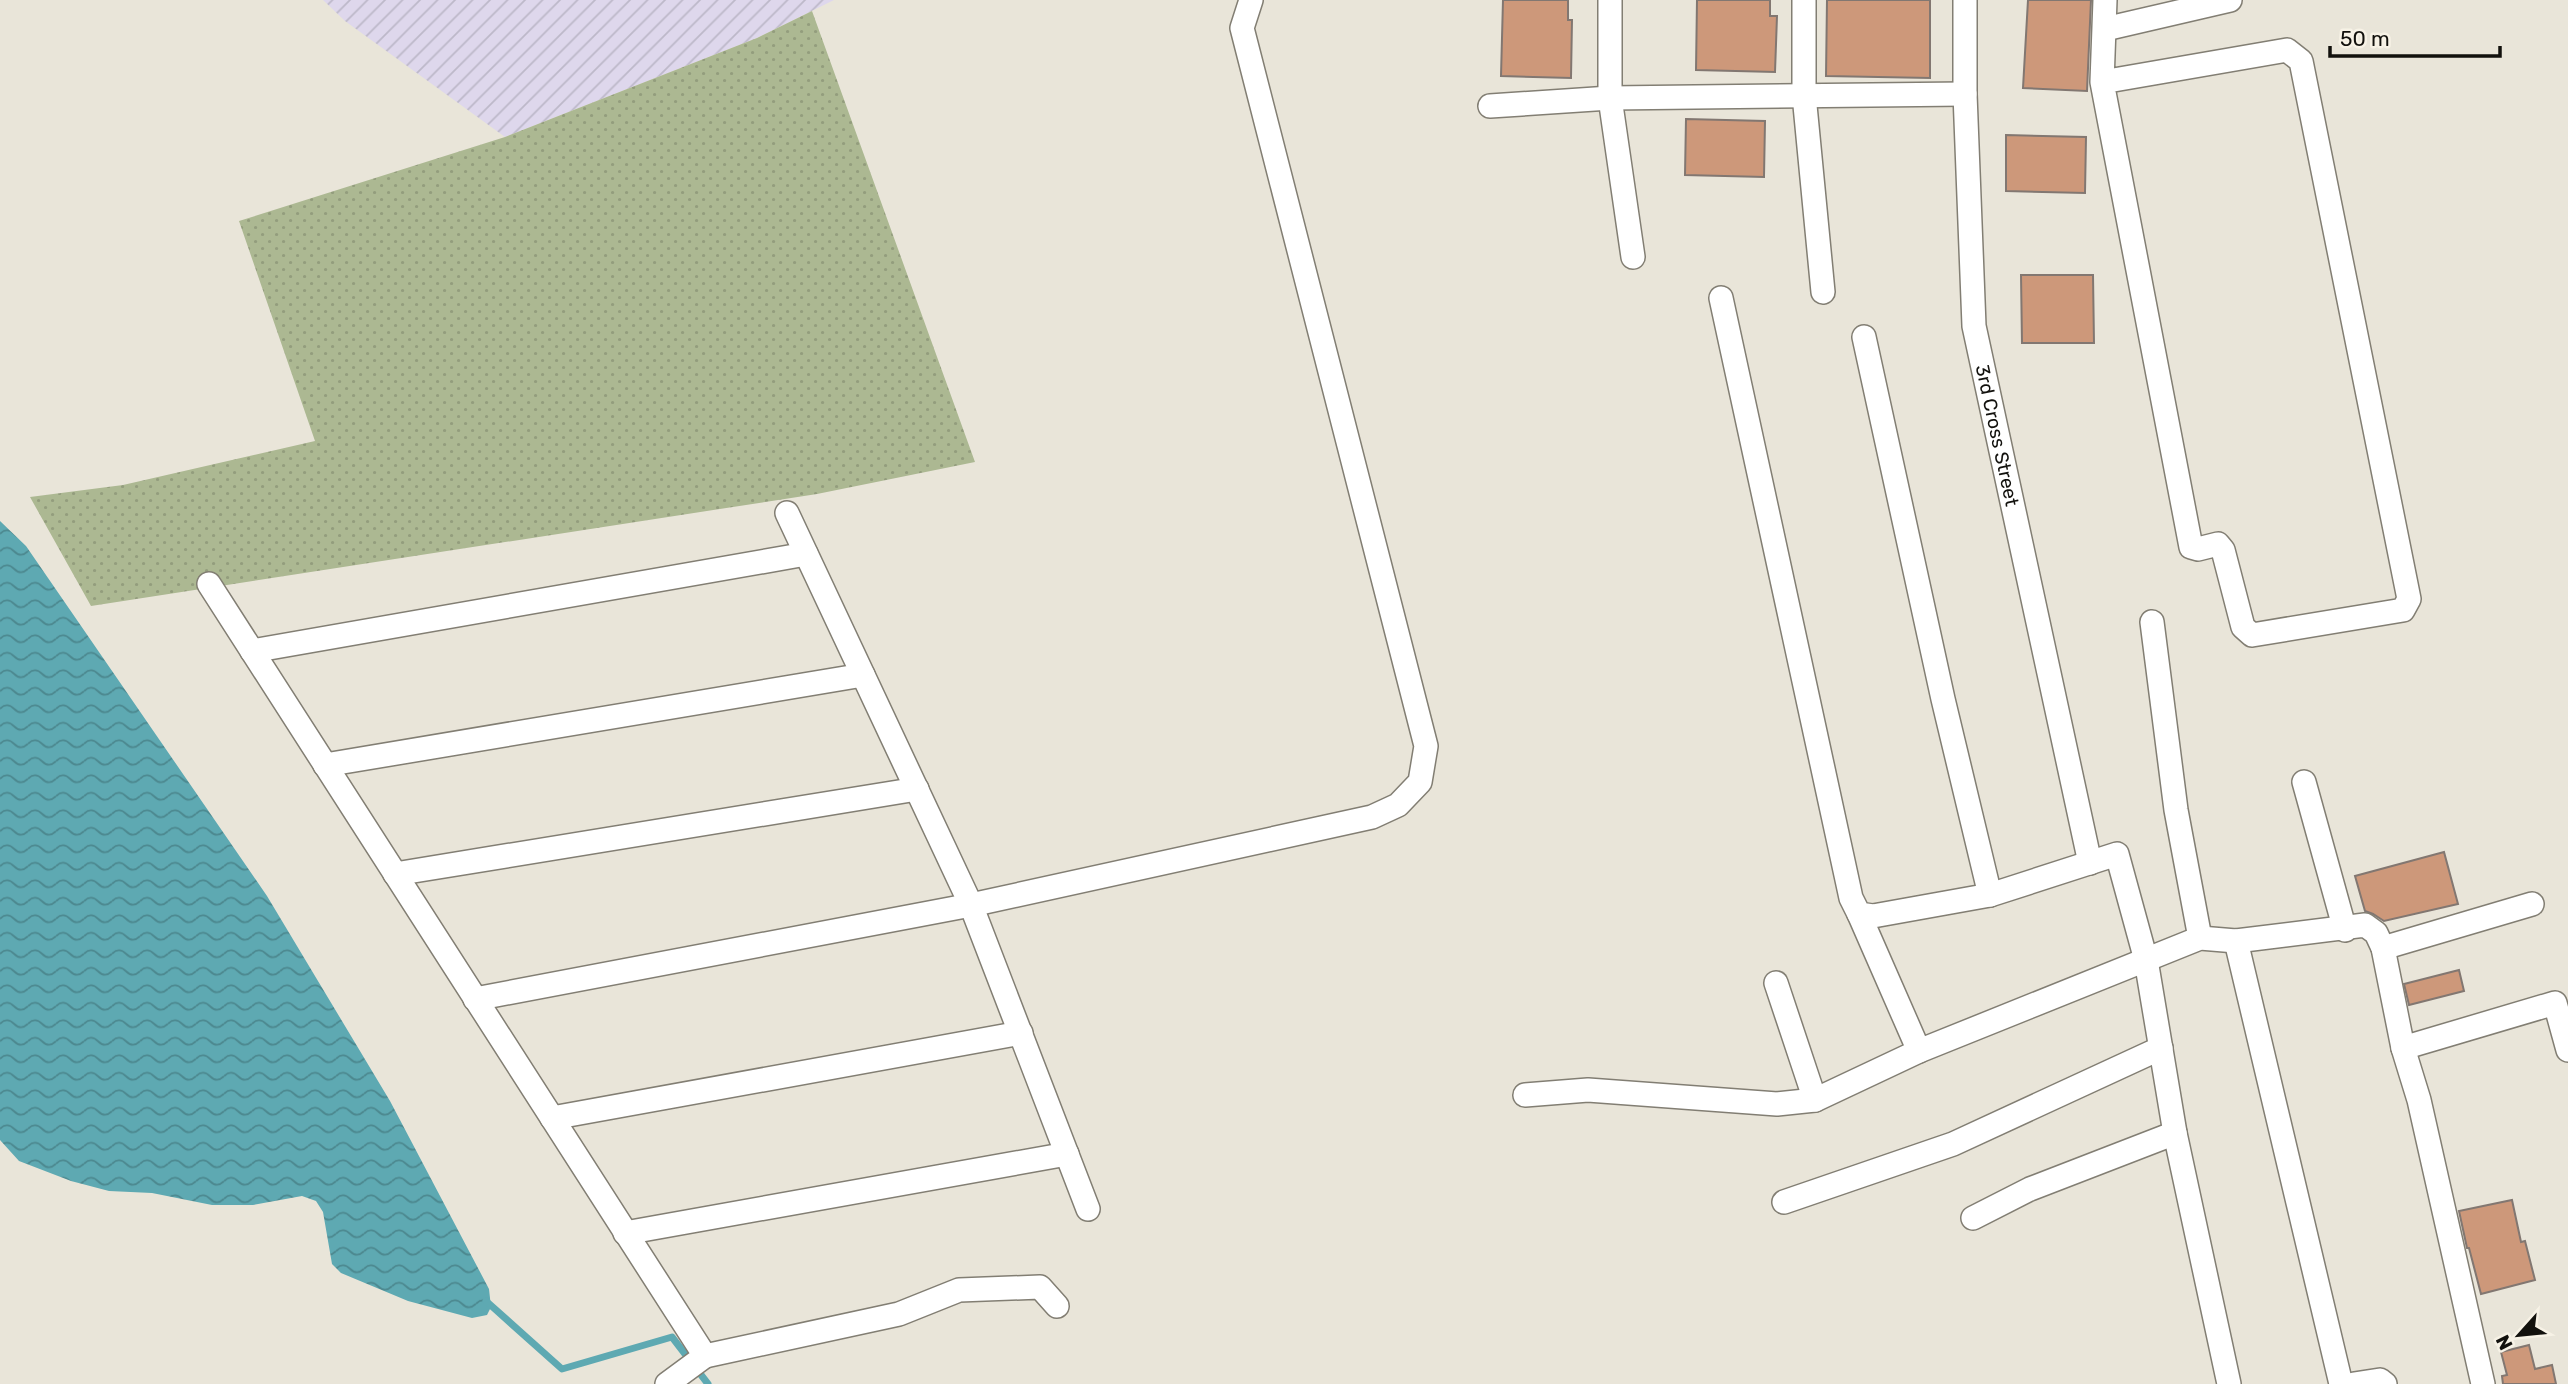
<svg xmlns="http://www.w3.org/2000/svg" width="2568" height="1384" font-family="Rubik,sans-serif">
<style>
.industrial{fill:url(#industrial-furrows)}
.grass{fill:url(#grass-dots)}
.water{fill:url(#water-waves)}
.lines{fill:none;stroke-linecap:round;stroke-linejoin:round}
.stream{stroke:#5ea9b2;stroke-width:7}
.building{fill:#cd987a;stroke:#827771;stroke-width:2}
.minor-casing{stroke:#827e73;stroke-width:26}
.minor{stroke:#fff;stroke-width:23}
.labels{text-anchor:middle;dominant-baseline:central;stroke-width:6;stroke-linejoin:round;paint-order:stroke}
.street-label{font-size:19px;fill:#12110d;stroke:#f7f2e6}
</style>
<defs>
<pattern id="industrial-furrows" width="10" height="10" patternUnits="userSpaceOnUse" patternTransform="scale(1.75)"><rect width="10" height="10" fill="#ded7ec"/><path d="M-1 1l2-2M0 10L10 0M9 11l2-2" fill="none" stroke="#bdb8c9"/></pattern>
<pattern id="grass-dots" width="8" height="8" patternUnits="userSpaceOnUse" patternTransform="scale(1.75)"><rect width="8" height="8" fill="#acb892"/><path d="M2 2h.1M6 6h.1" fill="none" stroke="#939d7d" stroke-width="1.8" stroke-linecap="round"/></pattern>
<pattern id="water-waves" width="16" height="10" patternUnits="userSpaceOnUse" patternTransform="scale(1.75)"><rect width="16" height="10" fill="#5ea9b2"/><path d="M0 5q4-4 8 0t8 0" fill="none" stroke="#4c888f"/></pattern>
</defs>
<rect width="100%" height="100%" fill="#e9e5d9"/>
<!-- industrial -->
<path class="industrial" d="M323,0H834L757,38L505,137L345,21Z"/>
<!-- grass -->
<path class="grass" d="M812,11L975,462L817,494L91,606L30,497L123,485L315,441L239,221L505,137L757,38Z"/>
<!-- water -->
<path class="water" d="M0,521L26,546L267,896L390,1101L489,1289L491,1307L487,1315L472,1318L408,1301L341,1273L332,1264L323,1212L316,1201L302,1196L253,1205H212L152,1193L109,1191L71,1181L19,1161L0,1140Z"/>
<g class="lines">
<!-- stream -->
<path class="stream" d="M486,1301L562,1369L672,1337L708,1384"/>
</g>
<!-- building -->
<path class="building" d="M1503,0H1568V20H1572L1571,78L1501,76Z
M1697,0H1770V16H1777L1775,72L1696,70Z
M1827,0H1930V78L1826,76Z
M2028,0H2091L2087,91L2023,88Z
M1686,119L1765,121L1764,177L1685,175Z
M2006,135L2086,137L2085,193L2006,191Z
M2021,275H2093L2094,343H2022Z
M2444,852L2458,904L2384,921L2373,914L2365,911L2355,876Z
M2459,970L2464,991L2409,1005L2404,984Z
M2512,1200L2521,1242L2525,1241L2535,1280L2481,1294L2469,1248H2467L2459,1211Z
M2529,1345L2535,1369L2552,1365L2556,1384H2503L2502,1376L2507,1375L2501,1352Z"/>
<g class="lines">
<!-- minor casing -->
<g class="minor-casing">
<g id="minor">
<path d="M1610,0V98L1633,257"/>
<path d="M1804,0V95L1823,292"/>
<path id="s1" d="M1965,0V94L1974,326L2090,863"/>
<path d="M2105,29L2230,0"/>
<path d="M2102,82L2287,50L2301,61L2409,599L2403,610L2252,635L2243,627L2223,550L2218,544L2198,549L2191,547L2102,82L2105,0"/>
<path d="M1490,106L1610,98L1965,94"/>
<path d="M1721,298L1851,898L1859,914L1873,916L1990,895L2117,854L2146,960L2175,1133L2229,1384"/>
<path d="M1864,337L1943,699L1990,895"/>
<path d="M787,513L971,905L1088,1209"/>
<path d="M209,584L705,1356L667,1384"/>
<path d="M2152,622L2176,810L2200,938"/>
<path d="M252,651L806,554"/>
<path d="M325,765L863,675"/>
<path d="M2304,782L2345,930"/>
<path d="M395,874L917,789"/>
<path d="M1859,914L1919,1051"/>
<path d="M2236,941L2341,1384"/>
<path d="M2383,948L2532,904"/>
<path d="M1776,983L1815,1100"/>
<path d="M475,999L971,905L1372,817L1398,805L1420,782L1426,746L1242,28L1251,0"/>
<path d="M2403,1048L2555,1003L2568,1050"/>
<path d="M1525,1095L1588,1090L1777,1104L1815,1100L1919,1051L2200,938L2236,941L2365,925L2376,933L2383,948L2403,1048L2419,1100L2483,1384"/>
<path d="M552,1118L1021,1033"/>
<path d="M1784,1202L1953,1144L2161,1048"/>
<path d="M1973,1218L2030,1189L2175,1133"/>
<path d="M625,1233L1067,1154"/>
<path d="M705,1356L899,1314L959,1290L1040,1287L1057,1306"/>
<path d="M2354,1384L2380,1380L2385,1384"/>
</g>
</g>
<!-- minor -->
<use href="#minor" class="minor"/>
</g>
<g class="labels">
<!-- street labels -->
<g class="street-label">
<text stroke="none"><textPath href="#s1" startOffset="438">3rd Cross Street</textPath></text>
</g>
</g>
<!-- north arrow -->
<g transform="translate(2519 1335) rotate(243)" stroke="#f7f2e6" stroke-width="5" paint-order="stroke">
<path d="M0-5L12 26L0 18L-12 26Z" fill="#12110d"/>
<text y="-10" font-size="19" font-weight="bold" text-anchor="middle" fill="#12110d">N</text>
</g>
<!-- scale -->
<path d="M2330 46v10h170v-10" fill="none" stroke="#12110d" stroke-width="3.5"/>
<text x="2340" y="46" font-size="21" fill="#12110d" stroke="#f7f2e6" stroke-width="5" paint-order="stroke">50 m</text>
</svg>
